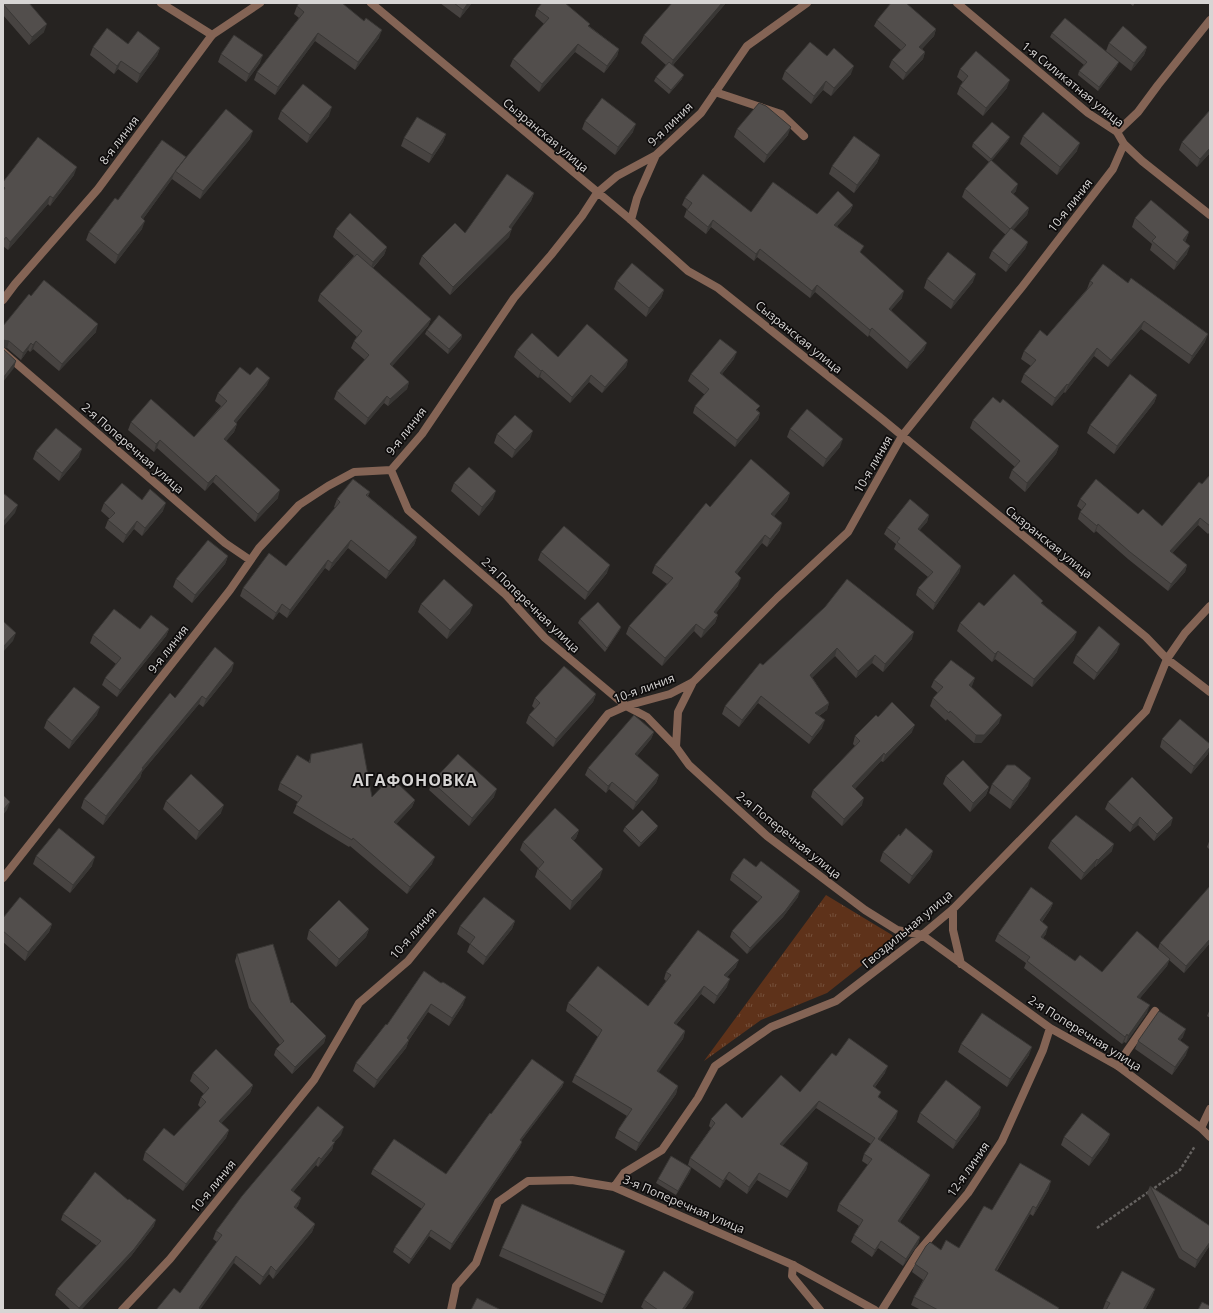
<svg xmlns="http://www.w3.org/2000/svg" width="1213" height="1313" font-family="'Open Sans',sans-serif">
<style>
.grass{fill:url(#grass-tufts)}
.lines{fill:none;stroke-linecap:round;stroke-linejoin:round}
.path{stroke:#666361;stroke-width:2.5;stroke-dasharray:3 2;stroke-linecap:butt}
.service{stroke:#846455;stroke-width:8}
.minor{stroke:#846455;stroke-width:8}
.wall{fill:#474341}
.shaded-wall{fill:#393735}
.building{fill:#524e4c;stroke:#393735}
.labels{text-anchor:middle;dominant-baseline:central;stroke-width:3.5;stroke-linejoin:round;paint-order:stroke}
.street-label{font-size:12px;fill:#d7d5d4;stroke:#0e0c0c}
.district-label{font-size:16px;font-weight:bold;letter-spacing:1px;fill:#d7d5d4;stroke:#0e0c0c}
</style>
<defs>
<pattern id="grass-tufts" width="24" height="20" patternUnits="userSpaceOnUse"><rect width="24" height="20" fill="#5e321a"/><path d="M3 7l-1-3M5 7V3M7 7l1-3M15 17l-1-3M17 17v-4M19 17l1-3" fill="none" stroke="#744f3a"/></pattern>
</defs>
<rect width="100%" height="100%" fill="#262321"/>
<!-- grass -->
<path class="grass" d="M826,895L892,935L894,940L827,993L761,1020L704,1061Z"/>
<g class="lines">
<!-- path -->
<path class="path" d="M1097,1228L1180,1170L1195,1146"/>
<!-- service -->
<path class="service" d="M161,3L212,35
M715,92L781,114L804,136
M1118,1066L1127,1051L1155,1011
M793,1265L792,1276L820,1310"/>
<!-- minor -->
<path class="minor" d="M371,3L631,220L688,271L718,288L882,419L1146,637L1167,659L1210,692
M957,3L1088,113L1117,132L1124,144L1142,161L1210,215
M1117,132L1138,112L1158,85L1210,20
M631,220L637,198L656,155
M3,300L15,284L98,189L212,35L260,3
M3,352L225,543L250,560
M391,470L408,510L506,595L545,638L626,706L647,717L676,747L689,765L767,836L865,910L897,930L922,935L1050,1028L1118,1066L1201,1128L1210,1137
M676,747L678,712L693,682
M3,878L230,590L259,548L299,505L328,486L354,472L391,470L422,434L514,298L551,255L582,216L597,193L617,176L656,155L701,113L747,46L807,3
M953,909V930L961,964
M1201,1128L1210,1109
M614,1187L624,1173L662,1150L698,1098L715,1066L771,1027L836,1001L922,935L953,909L1146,711L1167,659L1185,633L1210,606
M122,1310L170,1259L314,1080L359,1003L408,961L608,714L626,706L670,694L693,682L777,598L848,532L902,436L1022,287L1113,169L1124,144
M451,1310L456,1286L476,1263L498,1202L528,1181L572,1180L614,1187L793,1265L875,1310
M882,1310L919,1251L968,1193L1002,1141L1043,1050L1050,1028"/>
</g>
<!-- wall -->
<path class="wall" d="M440,3H472L460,18Z
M726,3L673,65L682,79L669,94L654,81L656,77L666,65L641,43L644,35Z
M1129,3H1135L1133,6Z
M3,4L44,32L29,45L3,15Z
M297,6L379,38L355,70L315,41L275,95L254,80L257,72L299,18L294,14Z
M537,9L589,26L619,49L617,56L604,73L575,52L539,92L510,66L513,59L544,24L535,16Z
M877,20L936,29L934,36L922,49L925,52L923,59L903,80L889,67L892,60L901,50L874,26Z
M1052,33L1117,66L1098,91L1078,75L1079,71L1084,65L1050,37Z
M1109,43L1147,47L1144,55L1131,71L1106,51Z
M128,44L160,48L157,56L137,83L118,69L114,74L90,55L93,47Z
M221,54L260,63L246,82L218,62Z
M827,56L851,74L831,96L823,90L811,104L782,79L785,71Z
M960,69L1007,88L983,116L957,94L960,86L963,82L957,77Z
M281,111L329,116L307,143L278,119Z
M585,121L633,132L615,155L582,129Z
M737,129L788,135L764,163L734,137Z
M446,134L443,142L429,163L401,146L404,138Z
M1023,136L1077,151L1057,175L1020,144Z
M250,139L200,199L172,179L143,219L142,229L115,264L86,240L89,232L118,200L186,157L185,160Z
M1008,141L991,160L1016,191L1013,194L1029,208L1027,215L1013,230L1028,242L1025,249L1006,272L989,258L992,251L1006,235L962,197L965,189L989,162L972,147L973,143Z
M1182,142L1210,153L1197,167L1179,150Z
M880,155L877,163L854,193L829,174L832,166Z
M74,175L50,206L48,204L8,250L3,246V182Z
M534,193L531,201L511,228L509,237L450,295L419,264L422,256L465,233Z
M685,198L751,212L817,214L853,205L850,212L837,226L902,298L891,310L924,350L907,369L869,335L868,337L815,292L810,298L757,257L754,261L711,227L706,234L684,217L687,209L682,205Z
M1135,218L1189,232L1185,242L1187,254L1174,270L1150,250L1152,244L1132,227Z
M336,229L387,247L384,255L373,268L431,319L428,326L392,366L409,382L407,389L388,406L384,403L365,425L334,399L337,391L365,360L351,348L354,341L357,337L318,301L320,294L354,256L333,237Z
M927,279L973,282L951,309L924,288Z
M617,281L664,290L661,298L646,317L614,289Z
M1090,281L1205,342L1189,364L1141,329L1108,367L1094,356L1065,393L1064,392L1052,406L1021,382L1024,374L1031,366L1021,359L1024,351L1047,336L1087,289Z
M31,296L96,332L59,371L33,349L30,352L28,350L21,360L7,348L3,347V326Z
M427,330L462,335L461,339L448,354L425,334Z
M517,350L558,357L628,360L626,367L602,393L589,382L570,403L540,377L538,378L514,357Z
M734,359L722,374L760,413L758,420L735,447L693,413L695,406L705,395L688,381L691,374Z
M250,375L267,385L236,423L237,424L234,432L226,441L278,498L255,522L213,482L205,491L157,448L154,452L128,430L131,422L194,437L221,406L215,401L218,393Z
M1157,395L1154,403L1114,454L1087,433L1090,425Z
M1000,403L1059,446L1056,454L1025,492L1009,478L1012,470L1015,467L970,428L973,420Z
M790,429L840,447L823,467L787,437Z
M497,434L530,439L512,458L494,443Z
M36,451L79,457L59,481L33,459Z
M1210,475V532L1208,534L1198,525L1172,553L1187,565L1185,572L1168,591L1128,559L1096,531L1094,533L1078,519L1080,512L1082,510L1077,506L1080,499L1138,514L1162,526L1202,484Z
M454,483L493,499L479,516L451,491Z
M370,492L368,496L417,537L414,545L386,579L348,548L329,571L325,568L287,618L279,612L273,620L240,596L243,588L286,566L335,508L334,507L337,499Z
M790,493L787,501L774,516L780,530L767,547L762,543L737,574L738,586L716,613L718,615L715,623L701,638L694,631L662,666L626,634L629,626L667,584L652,573L655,565L710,507Z
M104,503L163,511L142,536L134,529L123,543L105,528L108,520L110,519L101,511Z
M929,515L927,522L919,530L961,566L959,573L933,610L916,595L918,588L928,577L894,549L896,544L884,534L887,528Z
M541,552L607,573L585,600L538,560Z
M228,556L225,564L192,603L173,587L176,579Z
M1042,603L1074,640L1032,687L995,659L992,662L957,631L960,623L984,606Z
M421,604L470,613L447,639L418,612Z
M825,607L912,639L883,672L872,663L856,678L835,656L812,677L829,703L827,710L819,716L822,728L809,744L758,703L739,727L722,714L725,706L763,665Z
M580,619L621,627L619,631L605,652L578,623Z
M140,629H169L166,636L117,697L102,685L105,678L116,664L90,643L93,635Z
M1117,652L1094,680L1073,663L1076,655Z
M232,671L203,707L199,704L142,772L140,778L103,825L81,808L84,799L175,698Z
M975,678L971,687L999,723L981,743H974L947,719L946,721L930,706L933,698L938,693L931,687L934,680Z
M596,694L593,702L553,747L526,723L529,715L535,709L532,706L535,698Z
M97,715L69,749L44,728L47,720Z
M878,717L912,732L883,762L881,761L855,789L862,805L842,826L811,797L813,790L855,746L853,744L855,736Z
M654,732L651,739L637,756L659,775L656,783L633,810L609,789L606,793L585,775L588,768Z
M1162,739L1208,754L1191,774L1160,747Z
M311,754L372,797L415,800L412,807L396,824L432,864L407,894L350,846L349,847L293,813L298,802L278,790L280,783L309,762Z
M946,776L989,787L986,795L970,812L943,784Z
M432,782L494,797L469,826L429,790Z
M992,784L1028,786L1010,809L989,793Z
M166,801L221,813L196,840L163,809Z
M1108,802L1171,825L1154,841L1138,825L1130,832L1105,809Z
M658,826L656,830L639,847L623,831L625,827Z
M579,830L576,838L573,841L600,877L570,910L535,877L538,868L520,850L523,842Z
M1210,839V850L1207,847Z
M1051,841L1112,851L1095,867V866L1081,880L1048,848Z
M933,851L930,859L909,884L880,861L883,852Z
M36,856L92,866L70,893L33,864Z
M732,873L798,897L783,917L747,954L730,937L732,931L758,902L730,880Z
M1053,903L1050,910L1042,922L1046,934L1043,938L1075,961L1102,972L1158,949L1160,943H1210L1184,973L1169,960L1167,966L1140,998L1147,1013L1126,1043L1124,1042L1122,1044L1024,968L1026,963L995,941L998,934Z
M3,918L52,924L49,932L25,961L3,942Z
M515,921L512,929L483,965L467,952L470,944L457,934L460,926Z
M369,929L366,937L336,967L307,939L309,930Z
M237,954L326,1036L324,1043L292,1074L274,1055L276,1049L280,1045L249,1008L235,961Z
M736,967L727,977V987L714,1004L701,994L676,1025L685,1031L683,1039L658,1072L678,1086L676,1094L636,1151L615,1138L618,1130L627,1116L572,1082L575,1075L598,1037L566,1011L568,1003L648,1006L666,981L664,979L666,972Z
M424,971L463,1005L449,1026L428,1012L409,1040L406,1048L374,1088L353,1071L356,1063L387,1025Z
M1210,1009V1018L1207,1016Z
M1183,1037L1180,1040L1186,1055L1172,1075L1135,1049L1138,1041Z
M961,1044L1029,1055L1007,1087L958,1052Z
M836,1056L885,1073L875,1087L879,1097L896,1118L880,1140L930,1175L927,1182L900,1222L920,1237L918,1244L903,1266L878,1248L872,1257L851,1242L854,1235L859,1226L837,1211L839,1204L868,1165L862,1161L864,1154L871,1144L816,1108L782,1146L808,1163L806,1170L787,1198L757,1180L747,1194L726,1179L720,1188L688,1165L690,1158L711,1128L709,1126L711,1119L742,1118L800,1092Z
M193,1073L253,1085L250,1093L221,1123L229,1130L226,1138L183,1191L143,1160L145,1152L174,1136L201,1108L198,1105L201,1097L204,1094L190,1081Z
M564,1082L562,1087L521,1141L520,1147L450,1250L429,1236L409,1264L393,1252L395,1247L422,1209L371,1174L373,1169L446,1174L491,1114Z
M981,1107L978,1116L953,1149L917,1122L920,1113Z
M1110,1134L1107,1142L1089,1166L1061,1145L1064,1137Z
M341,1135L334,1142L332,1150L318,1167L316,1165L293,1192L301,1198L298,1206L296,1208L315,1224L312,1232L273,1279L269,1274L260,1285L234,1263L180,1293L217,1242L213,1239L216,1231Z
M691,1168L690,1172L676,1195L656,1183L658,1179Z
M1150,1186L1210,1226V1245L1195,1268L1179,1258L1147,1193Z
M1049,1189L1033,1216L1030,1214L997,1271L1058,1310H921L911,1305L914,1297L923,1280L912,1272L915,1264L941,1250L959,1248L992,1210Z
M128,1200L154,1226L131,1256L81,1310H71L55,1295L57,1289L97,1246L61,1220L63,1214Z
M502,1248L622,1259L602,1303L499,1256Z
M1155,1289L1152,1297L1145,1310H1104L1103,1309L1106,1301Z
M692,1299L684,1310H645L641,1307L644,1300Z"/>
<!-- shaded-wall -->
<path class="shaded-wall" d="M468,3H472L460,18L463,10Z
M722,3H726L670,68L673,60Z
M47,24L44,32L29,45L32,37Z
M936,29L934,36L917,54L919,47Z
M382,30L379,38L355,70L358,62Z
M318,33L315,41L275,95L278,87Z
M578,44L575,52L539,92L542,84Z
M1147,47L1144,55L1131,71L1134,63Z
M160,48L157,56L137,83L140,74Z
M619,49L617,56L604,73L607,66Z
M925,52L923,59L903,80L906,73Z
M263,55L260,63L246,82L249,74Z
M121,61L118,69L114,74L117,66Z
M1119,62L1117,66L1098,91L1099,87Z
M854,66L851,74L831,96L834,88Z
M684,75L682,79L669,94L671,90Z
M1010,80L1007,88L983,116L986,108Z
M826,81L823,90L811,104L814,96Z
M332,107L329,116L307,143L310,135Z
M636,124L633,132L615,155L618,147Z
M791,127L788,135L764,163L767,155Z
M253,131L250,139L200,199L203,191Z
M446,134L443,142L429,163L432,155Z
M1010,137L1008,141L990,163L991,159Z
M1080,143L1077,151L1057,175L1060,167Z
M1210,148V153L1197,167L1200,159Z
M880,155L877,163L854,193L857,185Z
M186,157L183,165L175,171L172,179L138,226L141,217Z
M77,167L74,175L50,206L53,198Z
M1018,184L1016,191L1009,199L1011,192Z
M534,193L531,201L509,232L512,229L509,237L450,295L453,287L509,227Z
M50,196L48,204L8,250L10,242Z
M853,205L850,212L832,232L834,225Z
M1029,208L1027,215L1008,235L1011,228Z
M713,220L711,227L706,234L708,227Z
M145,221L142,229L115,264L118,255Z
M1189,232L1186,240L1180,248L1183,240Z
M1028,242L1025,249L1006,272L1009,265Z
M1190,246L1187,254L1174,270L1177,262Z
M387,247L384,255L370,270L373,262Z
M760,249L757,257L754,261L756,254Z
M976,274L973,282L951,309L954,301Z
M817,285L815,292L810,298L812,291Z
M664,290L661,298L646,317L649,308Z
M904,291L902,298L886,316L889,309Z
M431,319L428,326L387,372L390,364Z
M1144,321L1141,329L1108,367L1111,360Z
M98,324L96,332L59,371L62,364Z
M872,328L869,335L868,337L870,330Z
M1208,334L1205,342L1189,364L1192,356Z
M462,335L461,339L448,354L449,349Z
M3,340L9,341L7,348L3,347Z
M36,341L33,349L30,352L33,345Z
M31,343L28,350L21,360L23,353Z
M927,343L924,350L907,369L910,362Z
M1097,348L1094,356L1065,393L1068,385Z
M737,352L734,359L717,380L720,373Z
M628,360L626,367L602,393L605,387Z
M16,361L14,368L3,382V378Z
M542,370L540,377L538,378L541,371Z
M591,375L589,382L570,403L572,397Z
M270,378L267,385L231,429L234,421Z
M409,382L407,389L388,406L390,399Z
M1067,384L1064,392L1052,406L1055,398Z
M1157,395L1154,403L1114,454L1117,446Z
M387,396L384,403L365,425L368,418Z
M760,413L758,420L735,447L737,440Z
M237,424L234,432L221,447L224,439Z
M533,431L530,439L512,458L515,450Z
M843,439L840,447L823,467L826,459Z
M160,440L157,448L154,452L156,444Z
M1059,446L1056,454L1025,492L1027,483Z
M82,449L79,457L59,481L62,473Z
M216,475L213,482L205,491L208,483Z
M280,490L278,498L255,522L258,514Z
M496,491L493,499L479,516L482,507Z
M790,493L787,501L769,522L771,514Z
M166,503L163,511L142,536L145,528Z
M18,505L15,513L3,527V522Z
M929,515L927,522L915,536L918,529Z
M1200,518L1198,525L1168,558L1170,551Z
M137,521L134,529L123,543L126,535Z
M782,523L780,530L767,547L770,539Z
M1098,524L1096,531L1094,533L1097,526Z
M765,535L762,543L732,580L735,572Z
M417,537L414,545L386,579L389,571Z
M351,540L348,548L329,571L332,563Z
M228,556L225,564L192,603L195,595Z
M328,560L325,568L287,618L290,610Z
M610,565L607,573L585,600L588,592Z
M1187,565L1185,572L1168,591L1171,584Z
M961,566L959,573L933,610L935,603Z
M741,578L738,586L711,619L714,612Z
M282,604L279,612L273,620L276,613Z
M473,605L470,613L447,639L450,630Z
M718,615L715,623L701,638L704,630Z
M696,624L694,631L662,666L665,658Z
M621,627L619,631L605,652L607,648Z
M169,629L166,636L117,697L120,690Z
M914,632L912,639L883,672L885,664Z
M1077,632L1074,640L1032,687L1034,679Z
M16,633L13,641L3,652V647Z
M1120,644L1117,652L1094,680L1097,673Z
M837,648L835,656L808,682L810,675Z
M998,651L995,659L992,662L995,654Z
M875,655L872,663L856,678L858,671Z
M234,663L232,671L203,707L206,699Z
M975,678L972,686L966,693L969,685Z
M596,694L593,702L553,747L556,739Z
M202,696L199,704L142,772L140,778L103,825L106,816L142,768Z
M761,696L758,703L739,727L742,720Z
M829,703L827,710L812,720L815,713Z
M100,707L97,715L69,749L72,741Z
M1002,715L999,723L981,743H974L976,735Z
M825,720L822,728L809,744L812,737Z
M915,725L912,732L883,762L885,755Z
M654,732L651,739L632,762L635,754Z
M1210,747V749L1208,754L1191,774L1194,766Z
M884,753L881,761L850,794L852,786Z
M659,775L656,783L633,810L636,802Z
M1031,778L1028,786L1010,809L1013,801Z
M612,782L609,789L606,793L608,786Z
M989,787L986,795L970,812L973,803Z
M497,789L494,797L469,826L472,818Z
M864,798L862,805L842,826L844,819Z
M415,800L412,807L391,830L394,822Z
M10,802L7,810L3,815V810Z
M224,805L221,813L196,840L199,831Z
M1140,817L1138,825L1130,832L1133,825Z
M1173,818L1171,825L1154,841L1157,834Z
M658,826L656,830L639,847L641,843Z
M579,830L576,838L568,846L571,838Z
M1114,844L1112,851L1095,867L1098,860Z
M933,851L930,859L909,884L912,876Z
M95,857L92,866L70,893L73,885Z
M435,857L432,864L407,894L410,887Z
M1097,859L1095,866L1081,880L1084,873Z
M603,869L600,877L570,910L572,901Z
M800,891L798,897L783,917L747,954L750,948Z
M1053,903L1050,910L1037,928L1040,920Z
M515,921L512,929L483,965L486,957Z
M52,924L49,932L25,961L28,952Z
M1048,927L1046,934L1038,944L1041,937Z
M369,929L366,937L336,967L339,959Z
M1210,939V943L1184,973L1186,966Z
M1170,959L1167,966L1135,1004L1137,997Z
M739,960L736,967L722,983L724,975Z
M730,979L727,987L714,1004L717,996Z
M704,986L701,994L671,1031L674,1023Z
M466,997L463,1005L449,1026L452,1018Z
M431,1004L428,1012L408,1041L409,1040L406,1048L374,1088L377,1080Z
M1150,1005L1147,1013L1126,1043L1128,1036Z
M1186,1029L1183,1037L1175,1047L1178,1039Z
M685,1031L683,1039L654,1079L657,1071Z
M1127,1034L1124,1042L1122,1044L1125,1037Z
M326,1036L324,1043L292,1074L295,1067Z
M1032,1047L1029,1055L1007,1087L1010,1079Z
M1189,1047L1186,1055L1172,1075L1175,1067Z
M888,1066L885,1073L870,1093L873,1086Z
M564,1082L562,1087L518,1145L520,1140Z
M253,1085L250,1093L216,1129L219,1121Z
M678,1086L676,1094L636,1151L639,1143Z
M819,1101L816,1108L778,1151L780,1144Z
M981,1107L978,1116L953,1149L956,1141Z
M898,1111L896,1118L876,1146L878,1139Z
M344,1127L341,1135L334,1142L332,1150L318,1167L321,1159L332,1141Z
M229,1130L226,1138L183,1191L186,1184Z
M1110,1134L1107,1142L1089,1166L1092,1158Z
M522,1142L520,1147L450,1250L452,1244Z
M319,1157L316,1165L288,1198L291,1190Z
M808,1163L806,1170L787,1198L790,1191Z
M691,1168L690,1172L676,1195L678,1191Z
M729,1172L726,1179L720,1188L723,1181Z
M759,1173L757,1180L747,1194L749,1187Z
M930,1175L927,1182L896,1228L898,1221Z
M1051,1181L1049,1189L1033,1216L1036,1208Z
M301,1198L298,1206L291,1214L294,1207Z
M1033,1206L1030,1214L992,1278L995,1270Z
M156,1220L154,1226L131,1256L81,1310H78L79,1308Z
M315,1224L312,1232L273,1279L276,1271Z
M431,1230L429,1236L409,1264L411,1259Z
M920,1237L918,1244L903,1266L906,1259Z
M881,1241L878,1248L872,1257L875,1250Z
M1210,1242V1245L1195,1268L1197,1260Z
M625,1251L622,1259L602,1303L605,1295Z
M236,1256L234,1263L200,1310L199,1308Z
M271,1266L269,1274L260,1285L263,1277Z
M1155,1289L1152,1297L1145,1310H1143Z
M694,1292L692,1299L684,1310H682Z"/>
<!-- building -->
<path class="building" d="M4,3H29L47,24L32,37L3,4Z
M299,3H342L364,21L366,18L382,30L358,62L318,33L278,87L257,72L304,12L297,6Z
M454,3H468L463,10Z
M542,3H565L590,24L588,26L619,49L607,66L578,44L542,84L513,59L549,18L537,9Z
M672,3H722L673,60L644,35Z
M891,3H906L936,29L919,47L925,52L906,73L892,60L906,45L877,20Z
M1065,18L1119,62L1099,87L1079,71L1087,62L1052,33Z
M1123,26L1147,47L1134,63L1109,43Z
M107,28L128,44L138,31L160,48L140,74L121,61L117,66L93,47Z
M234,35L263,55L249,74L221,54Z
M810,42L827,56L834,48L854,66L834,88L826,81L814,96L785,71Z
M976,51L1010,80L986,108L960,86L968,76L960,69Z
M669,62L684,75L671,90L656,77Z
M303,84L332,107L310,135L281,111Z
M602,98L636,124L618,147L585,121Z
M759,103L766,106L791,127L767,155L737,129Z
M226,109L253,131L203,191L175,171Z
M1210,110V148L1200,159L1182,142Z
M1043,112L1080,143L1060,167L1023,136Z
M417,117L446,134L432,155L404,138Z
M992,122L1010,137L991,159L973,143Z
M854,136L880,155L857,185L832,166Z
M38,137L77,167L53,198L50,196L10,242L6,237L3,241V191L5,188L3,186V182Z
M162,140L186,157L141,217L145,221L118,255L89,232L115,198L118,200Z
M991,160L1018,184L1011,192L1029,208L1011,228L1028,242L1009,265L992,251L1011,228L1010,229L965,189Z
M507,174L534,193L509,227L512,229L453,287L422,256L455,223L465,233Z
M703,174L751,212L773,182L817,214L838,191L853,205L834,225L864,246L860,252L904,291L889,309L927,343L910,362L872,328L870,330L817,285L812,291L760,249L756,254L713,220L708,227L687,210L692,203L685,198Z
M1151,200L1189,232L1183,240L1190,246L1177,262L1152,241L1156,237L1135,218Z
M350,213L387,247L373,262L336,229Z
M948,252L976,274L954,301L927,279Z
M357,254L431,319L390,364L409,382L390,399L387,396L368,418L337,391L369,355L354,341L362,331L320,294Z
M632,263L664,290L649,308L617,281Z
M1103,264L1128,283L1131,278L1208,334L1192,356L1144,321L1111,360L1097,348L1068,385L1067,384L1055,398L1024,374L1036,360L1024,351L1040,330L1047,336L1093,283L1090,281Z
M44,280L98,324L62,364L36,341L33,345L31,343L23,353L9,341L3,340V326L29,294L31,296Z
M439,315L462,335L449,349L427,330Z
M587,324L628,360L605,387L591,375L572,397L542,370L541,371L517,350L532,333L558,357Z
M720,339L737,352L720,373L760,406L756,410L760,413L737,440L695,406L709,389L691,374Z
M3,349L16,361L3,378Z
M240,367L250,375L257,367L270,378L234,421L237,424L224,439L280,490L258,514L216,475L208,483L160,440L156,444L131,422L151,399L194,437L227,401L218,393Z
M1130,374L1157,395L1117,446L1090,425Z
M993,397L1000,403L1003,399L1059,446L1027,483L1012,470L1020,461L973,420Z
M807,409L843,439L826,459L790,429Z
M515,415L533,431L515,450L497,434Z
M56,428L82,449L62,473L36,451Z
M751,459L790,493L771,514L782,523L770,539L765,535L735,572L741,578L714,612L718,615L704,630L696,624L665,658L629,626L673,578L655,565L706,503L710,507Z
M469,467L496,491L482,507L454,483Z
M1210,475V526L1200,518L1170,551L1187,565L1171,584L1130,552L1098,524L1097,526L1080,512L1086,504L1080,499L1096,479L1138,514L1143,509L1162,526L1199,482L1202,484Z
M353,479L370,492L366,495L417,537L389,571L351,540L332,563L328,560L290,610L282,604L276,613L243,588L269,553L286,566L340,502L337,499Z
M122,483L142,500L150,489L166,503L145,528L137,521L126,535L108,520L115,513L104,503Z
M3,493L18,505L3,522Z
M910,499L929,515L918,529L961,566L935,603L918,588L933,572L897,542L900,538L887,528Z
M564,526L610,565L588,592L541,552Z
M208,540L228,556L195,595L176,579Z
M1014,574L1043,601L1041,603L1077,632L1034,679L998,651L995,654L960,623L979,602L984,606Z
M444,579L473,605L450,630L421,604Z
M847,579L914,632L885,664L875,655L858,671L837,648L810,675L829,703L815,713L825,720L812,737L761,696L742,720L725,706L760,663L763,665L825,607Z
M598,602L621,627L607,648L580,619Z
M114,609L140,629L151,615L169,629L120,690L105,678L121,658L93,635Z
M3,621L16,633L3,647Z
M1099,626L1120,644L1097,673L1076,655Z
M215,647L234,663L206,699L202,696L142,768L143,769L106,816L84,799L170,693L175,698Z
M951,660L975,678L969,685L1002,715L984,735H976L950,711L949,713L933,698L943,687L934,680Z
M564,666L596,694L556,739L529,715L540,703L535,698Z
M74,687L100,707L72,741L47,720Z
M892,702L915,725L885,755L884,753L852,786L864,798L844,819L813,790L860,741L855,736L876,715L878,717Z
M634,715L654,732L635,754L659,775L636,802L612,782L608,786L588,768Z
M1180,719L1210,744V747L1194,766L1162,739Z
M362,743L372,797L391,777L415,800L394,822L435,857L410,887L353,838L352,840L296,805L302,796L280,783L297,755L310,763L311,754Z
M458,754L497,789L472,818L432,782Z
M963,760L989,787L973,803L946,776Z
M1007,765H1015L1031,778L1013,801L992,784Z
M191,774L224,805L199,831L166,801Z
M1132,777L1173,818L1157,834L1140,817L1133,825L1108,802Z
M3,795L10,802L3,810Z
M555,808L579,830L571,838L603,869L572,901L538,869L544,862L523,842Z
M642,810L658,826L641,843L625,827Z
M1076,815L1114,844L1098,860L1097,859L1084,873L1051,841Z
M59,828L95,857L73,885L36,856Z
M906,828L933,851L912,876L883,852L899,834L900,836Z
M744,858L756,867L761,861L800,891L785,911L750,948L732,931L762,897L732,873Z
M1210,886V939L1186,966L1160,943Z
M1031,887L1053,903L1040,920L1048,927L1041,937L1075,961L1080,955L1102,972L1137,931L1170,959L1137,997L1150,1005L1128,1036L1127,1034L1125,1037L1027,961L1030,957L998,934Z
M20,897L52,924L28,952L3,931V918Z
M484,897L515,921L486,957L470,944L475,937L460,926Z
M339,900L369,929L339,959L309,930Z
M698,930L739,960L724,975L730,979L717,996L704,986L674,1023L685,1031L657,1071L678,1086L639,1143L618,1130L632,1109L575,1075L602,1030L568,1003L598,966L648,1006L671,975L666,972Z
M273,944L291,1003L292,1002L326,1036L295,1067L276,1049L284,1041L251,1001L237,954Z
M424,971L441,983L443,982L466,997L452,1018L431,1004L407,1038L409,1040L377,1080L356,1063L386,1024L387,1025Z
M1159,1011L1186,1029L1178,1039L1189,1047L1175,1067L1138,1041Z
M982,1013L1032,1047L1010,1079L961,1044Z
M849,1038L888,1066L873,1086L881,1092L878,1097L898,1111L878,1139L930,1175L898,1221L920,1237L906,1259L881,1241L875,1250L854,1235L863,1220L839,1204L872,1159L864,1154L875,1138L819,1101L780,1144L808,1163L790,1191L759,1173L749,1187L729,1172L723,1181L690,1158L715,1123L711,1119L726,1103L742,1118L781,1075L800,1092L832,1053L836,1056Z
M216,1049L253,1085L219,1121L229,1130L186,1184L145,1152L164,1128L174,1136L206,1102L201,1097L209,1088L193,1073Z
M532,1059L564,1082L520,1140L522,1142L452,1244L431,1230L411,1259L395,1247L425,1204L373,1169L394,1139L446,1174L490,1113L491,1114Z
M946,1080L981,1107L956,1141L920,1113Z
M318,1106L344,1127L332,1141L335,1142L321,1159L319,1157L291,1190L301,1198L294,1207L315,1224L276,1271L271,1266L263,1277L236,1256L199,1308L201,1310H156L174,1288L180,1293L222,1235L216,1231L242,1196Z
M1082,1113L1110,1134L1092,1158L1064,1137Z
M671,1156L691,1168L678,1191L658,1179Z
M1020,1163L1051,1181L1036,1208L1033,1206L995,1270L1059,1308L1057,1310H938L914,1297L928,1273L915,1264L926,1246L930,1242L941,1250L946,1240L959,1248L984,1206L992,1210Z
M95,1172L128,1200L129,1199L156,1220L134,1249L79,1308L57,1289L101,1241L63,1214Z
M1150,1186L1210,1226V1242L1197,1260L1182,1250Z
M522,1204L625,1251L605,1295L502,1248Z
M664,1271L694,1292L682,1310H658L644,1300Z
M1122,1271L1155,1289L1143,1310H1106L1110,1303L1106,1301Z
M477,1298L501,1310H471Z
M1202,1302L1210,1306V1310H1198Z"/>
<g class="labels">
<!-- street labels -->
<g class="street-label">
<text transform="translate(1073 84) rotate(39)">1-я Силикатная улица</text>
<text transform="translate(670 124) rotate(-44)">9-я линия</text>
<text transform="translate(546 135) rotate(40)">Сызранская улица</text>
<text transform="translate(119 140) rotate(-53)">8-я линия</text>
<text transform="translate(1070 205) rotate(-52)">10-я линия</text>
<text transform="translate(799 337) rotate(39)">Сызранская улица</text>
<text transform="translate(406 431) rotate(-52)">9-я линия</text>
<text transform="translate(133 448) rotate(41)">2-я Поперечная улица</text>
<text transform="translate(873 464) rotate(-60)">10-я линия</text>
<text transform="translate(1049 542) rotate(39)">Сызранская улица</text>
<text transform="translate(531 605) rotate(44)">2-я Поперечная улица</text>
<text transform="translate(168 649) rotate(-52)">9-я линия</text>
<text transform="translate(644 688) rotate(-20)">10-я линия</text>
<text transform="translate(789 835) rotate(39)">2-я Поперечная улица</text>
<text transform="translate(907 929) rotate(-40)">Гвоздильная улица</text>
<text transform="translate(413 933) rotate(-49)">10-я линия</text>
<text transform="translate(1085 1033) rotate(32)">2-я Поперечная улица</text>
<text transform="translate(968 1169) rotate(-55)">12-я линия</text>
<text transform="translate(213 1186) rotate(-51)">10-я линия</text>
<text transform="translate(684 1204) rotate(23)">3-я Поперечная улица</text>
</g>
<!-- district labels -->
<g class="district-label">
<text x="415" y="780">АГАФОНОВКА</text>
</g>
</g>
<!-- border -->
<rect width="1213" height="1313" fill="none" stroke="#d7d5d4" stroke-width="8"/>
</svg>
